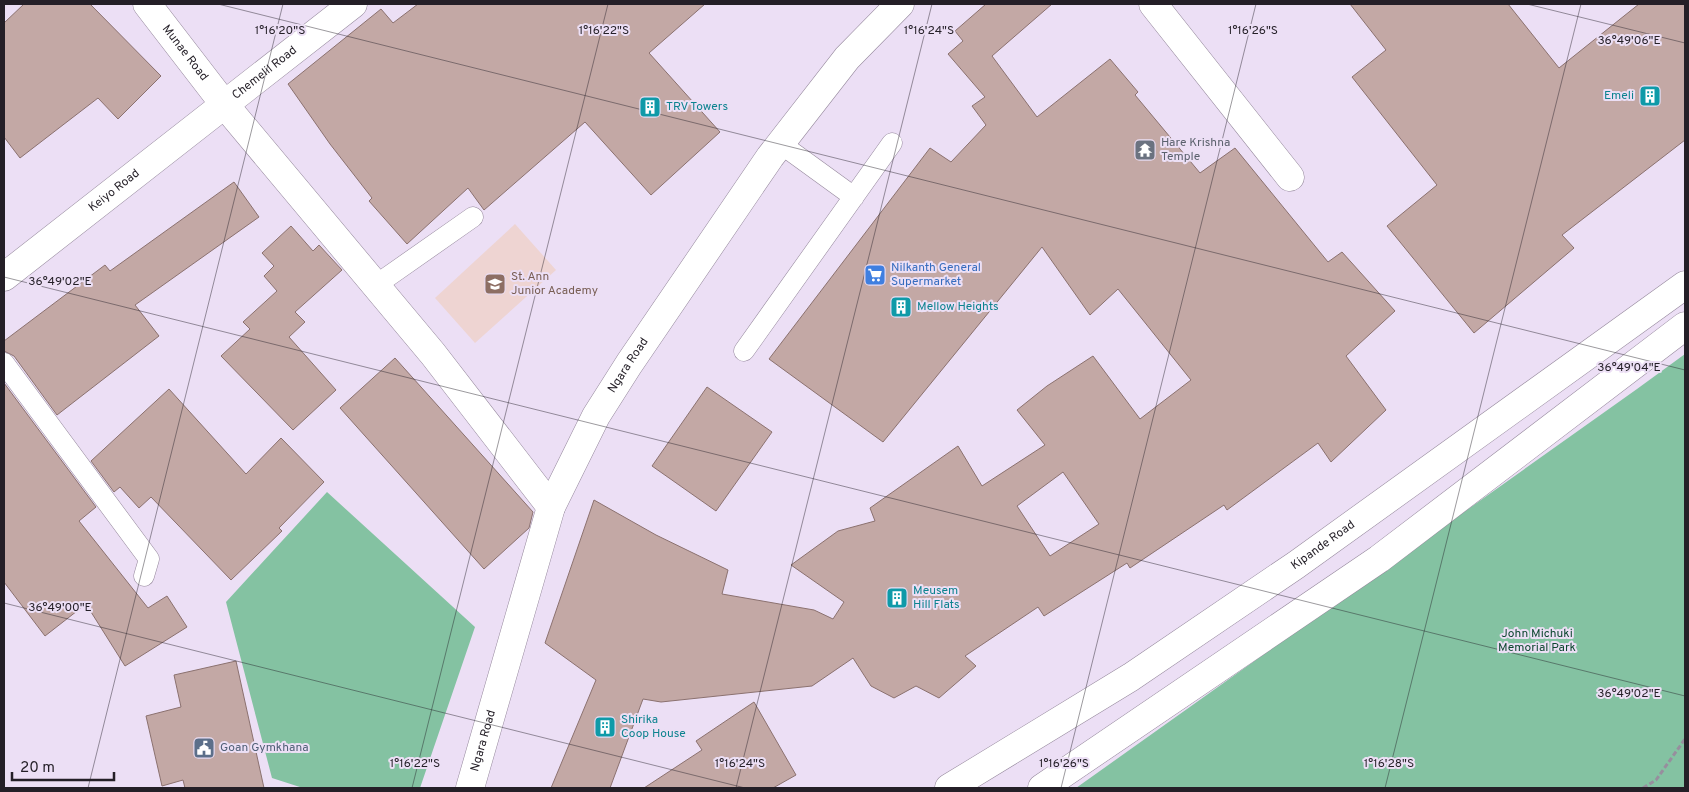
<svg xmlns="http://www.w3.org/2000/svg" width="1689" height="792" font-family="Overpass,sans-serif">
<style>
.education{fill:#eed4d2}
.green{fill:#84c2a2}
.building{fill:#c3a8a5;stroke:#8b716f;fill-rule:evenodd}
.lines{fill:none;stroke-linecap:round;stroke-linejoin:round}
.lane-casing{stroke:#95889c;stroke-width:21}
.street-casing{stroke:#95889c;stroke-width:29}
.secondary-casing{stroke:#95889c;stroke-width:29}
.path{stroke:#978e9e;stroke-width:3;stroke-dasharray:5 2.5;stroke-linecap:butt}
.lane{stroke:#fff;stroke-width:20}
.street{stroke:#fff;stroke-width:28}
.secondary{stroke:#fff;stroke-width:28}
.ticks{fill:none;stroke:#241f27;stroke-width:1;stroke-opacity:0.45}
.labels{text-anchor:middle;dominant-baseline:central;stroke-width:4;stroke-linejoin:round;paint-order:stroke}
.street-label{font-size:12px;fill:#241f27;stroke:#ecdff5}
.culture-label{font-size:12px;fill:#0d838f;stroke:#ecdff5;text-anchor:start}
.worship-label{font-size:12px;fill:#5b616d;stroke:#ecdff5;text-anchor:start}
.shop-label{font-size:12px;fill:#366cbe;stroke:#ecdff5;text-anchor:start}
.education-label{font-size:12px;fill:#785e54;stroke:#ecdff5;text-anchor:start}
.park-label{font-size:12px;fill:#0c472f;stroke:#ecdff5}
.service-label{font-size:12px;fill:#4e5e75;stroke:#ecdff5;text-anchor:start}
.ticks-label{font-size:12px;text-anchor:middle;fill:#241f27;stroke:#ecdff5;stroke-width:4;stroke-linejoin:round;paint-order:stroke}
</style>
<rect width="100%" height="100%" fill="#ecdff5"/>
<!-- education -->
<path class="education" d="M515,224L556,270L475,343L435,298Z"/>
<!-- green -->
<path class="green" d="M1685,354V788H1076L1637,389Z
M327,492L475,627L420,788H303L272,778L226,602Z"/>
<!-- building -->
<path class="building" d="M24,4H90L161,76L118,119L98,98L20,158L4,137V23Z
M418,4H705L649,53L720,132L651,195L585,122L484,210L468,188L407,244L369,201L372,198L330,144L288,84L381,9L393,23Z
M986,4H1052L992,56L1037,117L1110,59L1138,92L1135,95L1200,173L1235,148L1328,262L1342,252L1395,311L1346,356L1386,410L1331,462L1318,443L1227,510L1224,505L1130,568L1127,563L1044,616L1038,607L965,656L976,666L939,698L916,686L894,698L871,686L853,658L812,686L661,702L643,699L610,788H551L596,680L545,643L594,500L656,535L728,570L722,594L814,610L833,619L844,602L791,565L838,531L875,521L870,508L958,446L982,486L1045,445L1017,410L1047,386L1093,356L1140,419L1191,380L1118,289L1090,315L1042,247L883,442L769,359L930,148L951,162L986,125L972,106L985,97L948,54L963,41L955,31ZM1063,472L1099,524L1050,556L1017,506Z
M1350,4H1508L1559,68L1639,4H1685V140L1562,235L1574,248L1474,333L1387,226L1437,185L1352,77L1386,50Z
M234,182L259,217L135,305L159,336L57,415L14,356L4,351V341L105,265L110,271Z
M291,226L313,251L319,245L342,270L295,312L305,322L289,337L336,390L293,430L221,356L250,329L243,322L277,291L264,276L274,266L262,253Z
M395,358L533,512L529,528L484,569L340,408Z
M4,383L96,507L79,521L148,608L167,596L187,627L125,666L86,604L45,636L4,582Z
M707,387L772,432L716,511L652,466Z
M169,389L246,474L281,438L324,482L279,528L282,531L231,580L151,497L139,508L120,487L114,492L91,461Z
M236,661L264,788H185L183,780L162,786L146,716L181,707L174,675Z
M754,702L796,775L773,788H644L702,750L696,741Z"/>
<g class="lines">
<!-- lane casing -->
<g class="lane-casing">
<path id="lane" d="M781,144L854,197
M376,285L473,217
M744,351L892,143
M4,363L149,559L144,576"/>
</g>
<!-- street casing -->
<g class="street-casing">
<g id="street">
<path id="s1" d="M147,4L224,104L433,354L551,507"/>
<path d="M1153,4L1290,177"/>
<path id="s2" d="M4,277L353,4"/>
<path id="s3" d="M470,788L551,507L596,416L629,364L770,157L847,58L900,4"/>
</g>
</g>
<!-- secondary casing -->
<g class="secondary-casing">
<g id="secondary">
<path id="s4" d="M949,788L1131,677L1296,565L1685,285"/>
<path d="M1042,788L1379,559L1685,326"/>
</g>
</g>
<!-- path -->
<path class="path" d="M1643,788L1656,780L1685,739"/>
<!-- lane -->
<use href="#lane" class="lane"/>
<!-- street -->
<use href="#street" class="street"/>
<!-- secondary -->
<use href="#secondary" class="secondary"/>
</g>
<!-- ticks -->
<path class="ticks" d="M218,4L1685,370M1527,4L1685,43M4,277L1685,696M4,603L745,788M88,788L283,4M412,788L608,4M736,788L932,4M1061,788L1256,4M1385,788L1581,4"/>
<!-- icons -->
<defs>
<g id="building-square" transform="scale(1.125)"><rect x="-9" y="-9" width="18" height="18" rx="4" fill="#0f9aa8" stroke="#ecdff5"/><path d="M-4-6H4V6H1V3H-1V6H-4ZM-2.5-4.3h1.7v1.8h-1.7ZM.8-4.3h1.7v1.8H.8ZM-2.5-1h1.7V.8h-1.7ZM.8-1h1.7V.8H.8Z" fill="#fff"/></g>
<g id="temple-square" transform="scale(1.125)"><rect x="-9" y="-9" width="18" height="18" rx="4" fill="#6b7280" stroke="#ecdff5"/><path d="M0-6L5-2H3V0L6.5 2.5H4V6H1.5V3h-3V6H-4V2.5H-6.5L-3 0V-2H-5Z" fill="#fff"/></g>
<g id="supermarket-square" transform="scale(1.125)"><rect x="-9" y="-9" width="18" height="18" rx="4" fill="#3f7fe0" stroke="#ecdff5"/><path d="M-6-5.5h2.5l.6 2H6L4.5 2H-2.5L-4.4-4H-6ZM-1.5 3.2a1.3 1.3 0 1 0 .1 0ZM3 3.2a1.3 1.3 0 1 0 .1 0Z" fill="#fff"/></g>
<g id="school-square" transform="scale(1.125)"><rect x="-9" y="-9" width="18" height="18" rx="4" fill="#8d6e63" stroke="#ecdff5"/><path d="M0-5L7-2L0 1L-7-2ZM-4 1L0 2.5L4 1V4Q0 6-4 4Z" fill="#fff"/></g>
<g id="civic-square" transform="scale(1.125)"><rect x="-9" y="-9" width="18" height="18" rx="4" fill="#5c6f8a" stroke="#ecdff5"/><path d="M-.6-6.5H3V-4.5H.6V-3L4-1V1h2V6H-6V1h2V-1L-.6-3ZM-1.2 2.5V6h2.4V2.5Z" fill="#fff"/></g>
</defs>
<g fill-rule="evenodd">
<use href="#building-square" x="1650" y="96"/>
<use href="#building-square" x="650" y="107"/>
<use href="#temple-square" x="1145" y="150"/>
<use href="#supermarket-square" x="875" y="275"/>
<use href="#school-square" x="495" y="284"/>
<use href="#building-square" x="901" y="307"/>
<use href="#building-square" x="897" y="598"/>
<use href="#building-square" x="605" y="727"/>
<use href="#civic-square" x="204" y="748"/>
</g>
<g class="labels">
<!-- street labels -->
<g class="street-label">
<text stroke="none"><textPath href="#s1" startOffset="62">Munae Road</textPath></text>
<text stroke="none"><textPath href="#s2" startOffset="331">Chemelil Road</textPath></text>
<text stroke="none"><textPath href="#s2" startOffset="140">Keiyo Road</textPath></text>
<text stroke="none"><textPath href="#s3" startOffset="454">Ngara Road</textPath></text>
<text stroke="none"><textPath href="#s4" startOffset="446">Kipande Road</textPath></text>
<text stroke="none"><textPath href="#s3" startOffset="49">Ngara Road</textPath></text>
</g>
<!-- culture labels -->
<g class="culture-label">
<text x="1634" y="96" text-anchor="end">Emeli</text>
<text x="666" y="107">TRV Towers</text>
<text x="917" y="307">Mellow Heights</text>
<text x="913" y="591">Meusem<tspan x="913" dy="14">Hill Flats</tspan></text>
<text x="621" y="720">Shirika<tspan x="621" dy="14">Coop House</tspan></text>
</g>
<!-- worship labels -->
<g class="worship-label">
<text x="1161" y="143">Hare Krishna<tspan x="1161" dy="14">Temple</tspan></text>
</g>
<!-- shop labels -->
<g class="shop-label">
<text x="891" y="268">Nilkanth General<tspan x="891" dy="14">Supermarket</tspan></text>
</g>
<!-- education labels -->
<g class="education-label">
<text x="511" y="277">St. Ann<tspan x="511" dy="14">Junior Academy</tspan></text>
</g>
<!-- park labels -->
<g class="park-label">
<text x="1537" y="634">John Michuki<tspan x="1537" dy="14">Memorial Park</tspan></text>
</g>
<!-- service labels -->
<g class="service-label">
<text x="220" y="748">Goan Gymkhana</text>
</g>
</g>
<g class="ticks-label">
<text x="280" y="34">1°16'20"S</text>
<text x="604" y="34">1°16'22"S</text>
<text x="929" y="34">1°16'24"S</text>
<text x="1253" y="34">1°16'26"S</text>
<text x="1629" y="44">36°49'06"E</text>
<text x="60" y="285">36°49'02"E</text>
<text x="1629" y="371">36°49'04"E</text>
<text x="60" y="611">36°49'00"E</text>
<text x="1629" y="697">36°49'02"E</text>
<text x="415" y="767">1°16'22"S</text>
<text x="740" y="767">1°16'24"S</text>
<text x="1064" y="767">1°16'26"S</text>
<text x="1389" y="767">1°16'28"S</text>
</g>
<!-- border -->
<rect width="1689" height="792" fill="none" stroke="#241f27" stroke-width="10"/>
<!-- scale -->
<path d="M12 772v8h102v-8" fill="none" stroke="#241f27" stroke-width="2.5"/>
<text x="20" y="772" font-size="15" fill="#241f27" stroke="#ecdff5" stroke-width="4" paint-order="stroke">20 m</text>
</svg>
